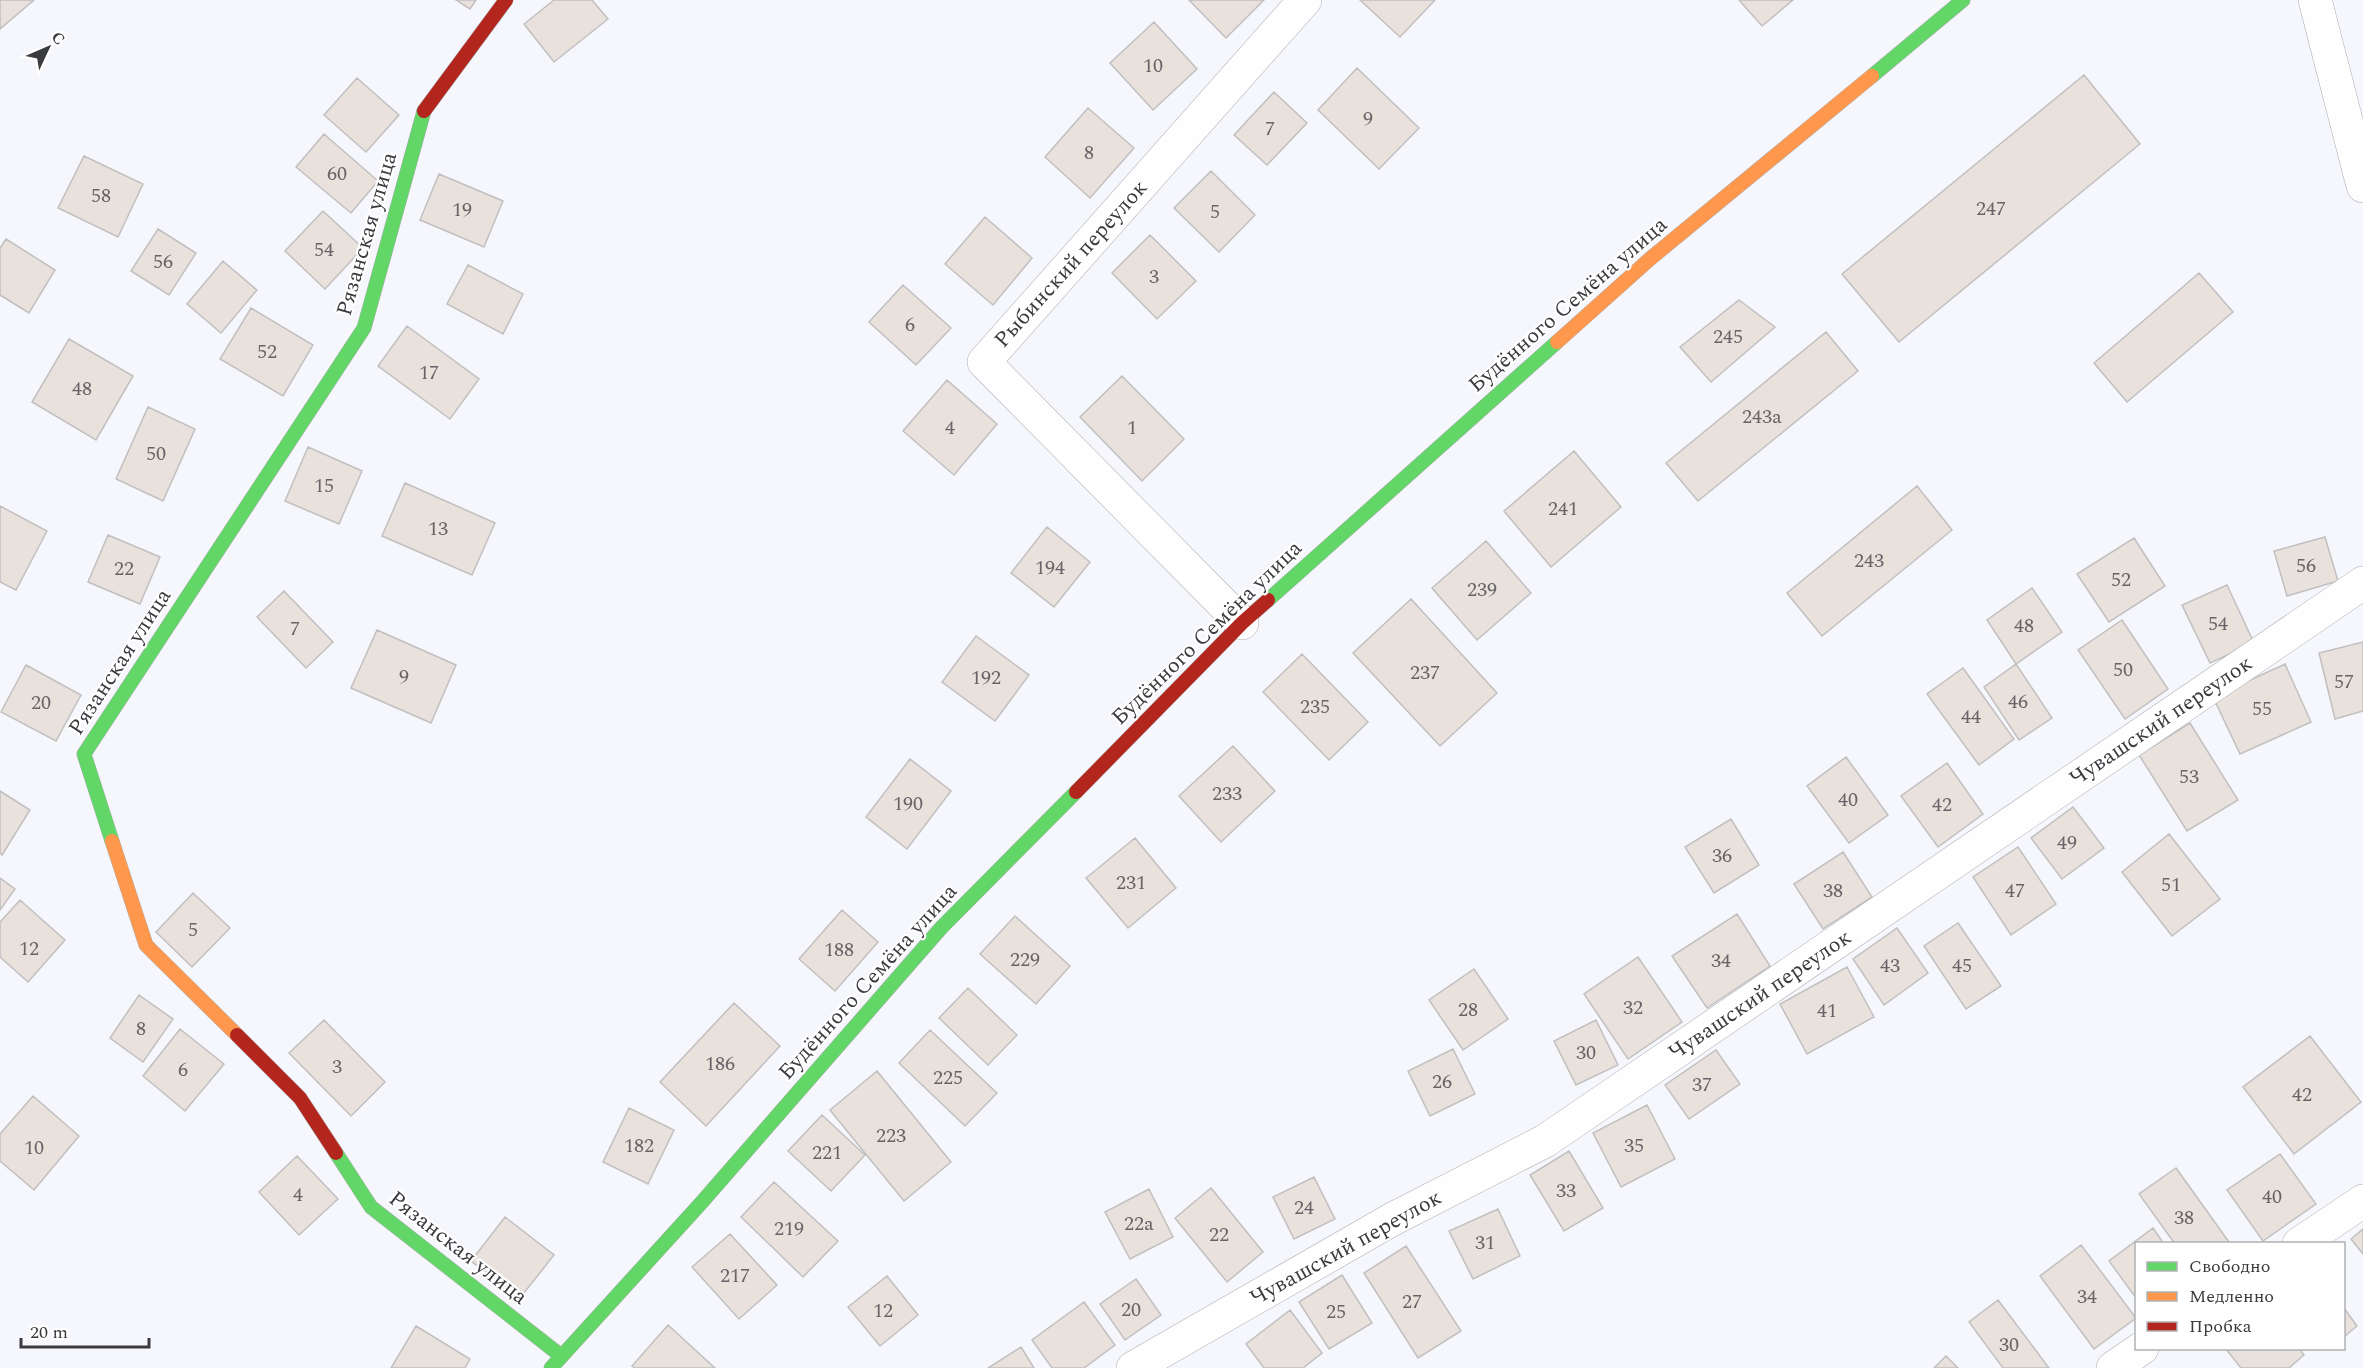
<svg xmlns="http://www.w3.org/2000/svg" width="2363" height="1368" font-family="Spectral,serif">
<style>
.building{fill:#e9e1dc;stroke:#c1bfc0;stroke-width:1.5}
.lines{fill:none;stroke-linecap:round;stroke-linejoin:round}
.street-casing{stroke:#acadb1;stroke-width:34}
.fast-casing{stroke:#acadb1;stroke-width:15}
.slow-casing{stroke:#acadb1;stroke-width:15}
.jam-casing{stroke:#acadb1;stroke-width:15}
.street{stroke:#fefeff;stroke-width:33}
.fast{stroke:#63d668;stroke-width:14}
.slow{stroke:#ff974d;stroke-width:14}
.jam{stroke:#b3261e;stroke-width:14}
.labels{text-anchor:middle;dominant-baseline:central;stroke-width:4.5;stroke-linejoin:round;paint-order:stroke}
.number-label{font-size:20px;fill:#666466}
.street-label{font-size:22px;fill:#3a3b3f;stroke:#fff}
</style>
<rect width="100%" height="100%" fill="#f6f7fc"/>
<!-- building -->
<path class="building" d="M0,0H34L0,29Z
M456,0H476L470,9Z
M554,0H592L608,19L554,62L524,24Z
M1189,0H1264L1226,38Z
M1360,0H1435L1400,37Z
M1739,0H1793L1762,26Z
M1154,22L1197,69L1153,110L1110,63Z
M1357,68L1419,128L1379,169L1318,110Z
M2084,75L2140,144L1899,342L1842,274Z
M357,78L399,115L366,152L324,115Z
M1274,92L1307,123L1267,165L1234,135Z
M1088,108L1134,148L1090,198L1045,157Z
M324,134L378,181L351,213L296,167Z
M84,156L143,184L118,237L58,208Z
M1211,171L1255,215L1219,252L1174,208Z
M439,174L503,201L484,247L420,220Z
M323,211L363,248L325,289L285,251Z
M985,217L1032,258L993,305L945,264Z
M158,229L196,253L169,295L131,271Z
M1150,235L1196,281L1157,319L1112,273Z
M6,239L55,270L29,313L0,295V248Z
M223,261L257,290L221,333L187,304Z
M468,265L523,294L503,334L447,304Z
M2199,273L2233,312L2127,402L2094,363Z
M903,285L951,328L916,365L869,322Z
M1739,300L1775,327L1711,382L1680,347Z
M251,308L313,345L283,396L220,359Z
M407,326L479,379L450,419L378,366Z
M1826,332L1858,371L1698,501L1666,463Z
M69,339L133,376L96,440L32,402Z
M1122,376L1184,439L1142,481L1080,417Z
M947,380L997,424L954,475L903,431Z
M148,407L195,429L163,501L116,479Z
M308,447L362,471L339,524L285,501Z
M1574,451L1621,507L1551,567L1504,511Z
M405,483L495,523L472,575L382,536Z
M1917,486L1952,530L1822,636L1787,593Z
M0,506L47,531L16,590L0,582Z
M1047,527L1090,562L1054,607L1011,573Z
M108,535L160,557L140,604L88,582Z
M2325,537L2338,581L2287,596L2274,551Z
M2134,538L2165,586L2109,622L2077,574Z
M1486,541L1531,593L1477,640L1432,588Z
M2227,585L2254,643L2210,663L2182,605Z
M2032,588L2062,632L2016,664L1987,620Z
M284,591L333,642L306,668L257,617Z
M1411,599L1497,693L1440,746L1353,653Z
M2122,620L2168,689L2125,719L2078,650Z
M377,630L456,665L431,723L351,688Z
M976,636L1029,675L995,721L942,682Z
M2363,642V711L2335,719L2319,653Z
M1302,654L1368,722L1329,760L1263,692Z
M2016,664L2052,718L2019,740L1984,687Z
M2285,664L2311,722L2240,754L2213,697Z
M26,665L81,695L56,741L1,712Z
M1963,668L2014,739L1979,765L1927,694Z
M2190,723L2238,800L2187,831L2139,755Z
M1233,746L1275,791L1221,842L1179,796Z
M1846,757L1888,815L1849,843L1807,786Z
M910,759L951,791L907,849L866,817Z
M1947,763L1983,814L1938,847L1901,796Z
M0,791L30,810L2,855L0,853Z
M2073,807L2104,848L2062,879L2031,838Z
M1731,819L1759,865L1714,893L1685,847Z
M2169,834L2220,899L2172,936L2122,872Z
M1135,838L1176,888L1128,928L1086,878Z
M2018,847L2056,904L2011,935L1973,877Z
M1843,852L1872,897L1823,929L1794,884Z
M0,878L15,889L0,910Z
M193,893L230,928L192,967L156,932Z
M20,900L65,940L28,982L0,957V922Z
M842,910L878,942L835,991L799,959Z
M1737,914L1770,966L1707,1008L1672,956Z
M1015,916L1070,966L1036,1004L980,954Z
M1958,923L2001,986L1966,1009L1924,946Z
M1897,928L1928,973L1884,1005L1853,959Z
M1638,957L1682,1022L1628,1059L1584,994Z
M1847,967L1874,1017L1807,1054L1780,1004Z
M1474,969L1508,1019L1463,1050L1429,1000Z
M968,988L1017,1035L988,1065L939,1018Z
M139,995L173,1019L143,1062L110,1038Z
M734,1003L780,1046L706,1126L660,1082Z
M324,1020L385,1082L351,1116L289,1053Z
M1596,1020L1618,1065L1576,1085L1554,1041Z
M180,1029L224,1064L185,1111L143,1076Z
M930,1030L997,1093L965,1126L899,1063Z
M2310,1036L2361,1102L2294,1154L2243,1087Z
M1453,1049L1475,1094L1430,1116L1408,1071Z
M1716,1050L1740,1084L1689,1119L1665,1085Z
M877,1071L951,1162L904,1201L830,1110Z
M33,1096L79,1136L34,1190L0,1161V1134Z
M1647,1105L1675,1159L1621,1187L1593,1133Z
M629,1108L674,1130L648,1184L603,1162Z
M822,1115L865,1155L831,1191L788,1151Z
M1569,1151L1603,1208L1564,1231L1530,1175Z
M2280,1154L2316,1204L2263,1241L2227,1190Z
M297,1156L338,1199L299,1235L259,1192Z
M2176,1168L2229,1242L2227,1244H2175L2139,1194Z
M1314,1177L1335,1219L1294,1239L1273,1197Z
M774,1182L838,1241L803,1277L741,1217Z
M1211,1188L1263,1252L1227,1282L1175,1218Z
M1149,1189L1173,1237L1130,1259L1105,1212Z
M1498,1209L1520,1256L1473,1279L1449,1231Z
M505,1217L554,1255L520,1298L471,1261Z
M2153,1228L2164,1244H2136V1298L2109,1261Z
M2363,1229V1254L2351,1239Z
M730,1234L777,1285L739,1319L692,1267Z
M2081,1245L2136,1318L2094,1349L2040,1276Z
M1406,1246L1461,1331L1418,1358L1364,1273Z
M1342,1275L1372,1323L1329,1349L1299,1302Z
M887,1276L918,1315L880,1346L848,1307Z
M1136,1279L1161,1315L1125,1340L1100,1304Z
M1998,1300L2049,1368H2003L1969,1322Z
M1084,1302L1115,1345L1084,1368H1052L1032,1340Z
M2344,1308L2357,1326L2344,1337Z
M1290,1310L1322,1353L1303,1368H1264L1246,1344Z
M668,1325L715,1368H635L632,1366Z
M416,1326L470,1359L465,1368H391Z
M1021,1347L1034,1368H988Z
M2225,1348H2299L2304,1355L2289,1368H2241Z
M1946,1356L1958,1368H1934Z"/>
<g class="lines">
<!-- street casing -->
<g class="street-casing">
<path id="street" d="M2315,0L2363,186
M1242,623L984,362L1305,0
M2299,1244L2363,1201
M1133,1368L1391,1220L1545,1141L2363,583
M2113,1368L2142,1348"/>
</g>
<!-- fast casing -->
<g class="fast-casing">
<path id="fast" d="M1872,76L1963,0
M1268,600L1557,342
M112,841L84,754L364,328L424,111
M336,1153L371,1207L560,1355
M551,1368L702,1202L941,928L1076,792"/>
</g>
<!-- slow casing -->
<g class="slow-casing">
<path id="slow" d="M1557,342L1651,258L1872,76
M112,841L146,945L237,1035"/>
</g>
<!-- jam casing -->
<g class="jam-casing">
<path id="jam" d="M424,111L506,0
M1076,792L1242,623L1268,600
M237,1035L300,1098L336,1153"/>
</g>
<!-- street -->
<use href="#street" class="street"/>
<!-- fast -->
<use href="#fast" class="fast"/>
<!-- slow -->
<use href="#slow" class="slow"/>
<!-- jam -->
<use href="#jam" class="jam"/>
</g>
<g class="labels">
<!-- number labels -->
<g class="number-label">
<text x="1153" y="66">10</text>
<text x="1368" y="119">9</text>
<text x="1270" y="129">7</text>
<text x="1089" y="153">8</text>
<text x="337" y="174">60</text>
<text x="101" y="196">58</text>
<text x="1991" y="209">247</text>
<text x="462" y="210">19</text>
<text x="1215" y="212">5</text>
<text x="324" y="250">54</text>
<text x="163" y="262">56</text>
<text x="1154" y="277">3</text>
<text x="910" y="325">6</text>
<text x="1728" y="337">245</text>
<text x="267" y="352">52</text>
<text x="429" y="373">17</text>
<text x="82" y="389">48</text>
<text x="1762" y="417">243a</text>
<text x="950" y="428">4</text>
<text x="1132" y="428">1</text>
<text x="156" y="454">50</text>
<text x="324" y="486">15</text>
<text x="1563" y="509">241</text>
<text x="438" y="529">13</text>
<text x="1869" y="561">243</text>
<text x="2306" y="566">56</text>
<text x="1050" y="568">194</text>
<text x="124" y="569">22</text>
<text x="2121" y="580">52</text>
<text x="1482" y="590">239</text>
<text x="2218" y="624">54</text>
<text x="2024" y="626">48</text>
<text x="295" y="629">7</text>
<text x="2123" y="670">50</text>
<text x="1425" y="673">237</text>
<text x="404" y="677">9</text>
<text x="986" y="678">192</text>
<text x="2344" y="682">57</text>
<text x="2018" y="702">46</text>
<text x="41" y="703">20</text>
<text x="1315" y="707">235</text>
<text x="2262" y="709">55</text>
<text x="1971" y="717">44</text>
<text x="2189" y="777">53</text>
<text x="1227" y="794">233</text>
<text x="1848" y="800">40</text>
<text x="908" y="804">190</text>
<text x="1942" y="805">42</text>
<text x="2067" y="843">49</text>
<text x="1722" y="856">36</text>
<text x="1131" y="883">231</text>
<text x="2171" y="885">51</text>
<text x="1833" y="891">38</text>
<text x="2015" y="891">47</text>
<text x="193" y="930">5</text>
<text x="29" y="949">12</text>
<text x="839" y="950">188</text>
<text x="1025" y="960">229</text>
<text x="1721" y="961">34</text>
<text x="1890" y="966">43</text>
<text x="1962" y="966">45</text>
<text x="1633" y="1008">32</text>
<text x="1468" y="1010">28</text>
<text x="1827" y="1011">41</text>
<text x="141" y="1029">8</text>
<text x="1586" y="1053">30</text>
<text x="720" y="1064">186</text>
<text x="337" y="1067">3</text>
<text x="183" y="1070">6</text>
<text x="948" y="1078">225</text>
<text x="1442" y="1082">26</text>
<text x="1702" y="1085">37</text>
<text x="2302" y="1095">42</text>
<text x="891" y="1136">223</text>
<text x="639" y="1146">182</text>
<text x="1634" y="1146">35</text>
<text x="34" y="1148">10</text>
<text x="827" y="1153">221</text>
<text x="1566" y="1191">33</text>
<text x="298" y="1195">4</text>
<text x="2272" y="1197">40</text>
<text x="1304" y="1208">24</text>
<text x="2184" y="1218">38</text>
<text x="1139" y="1224">22а</text>
<text x="789" y="1229">219</text>
<text x="1219" y="1235">22</text>
<text x="1485" y="1243">31</text>
<text x="735" y="1276">217</text>
<text x="2087" y="1297">34</text>
<text x="1412" y="1302">27</text>
<text x="1131" y="1310">20</text>
<text x="883" y="1311">12</text>
<text x="1336" y="1312">25</text>
<text x="2009" y="1345">30</text>
</g>
<!-- street labels -->
<g class="street-label">
<text transform="translate(367 234) rotate(-74)">Рязанская улица</text>
<text transform="translate(1071 264) rotate(-48)">Рыбинский переулок</text>
<text transform="translate(1568 305) rotate(-41)">Будённого Семёна улица</text>
<text transform="translate(1207 633) rotate(-44)">Будённого Семёна улица</text>
<text transform="translate(120 662) rotate(-57)">Рязанская улица</text>
<text transform="translate(2161 721) rotate(-34)">Чувашский переулок</text>
<text transform="translate(868 982) rotate(-48)">Будённого Семёна улица</text>
<text transform="translate(1760 995) rotate(-34)">Чувашский переулок</text>
<text transform="translate(458 1248) rotate(38)">Рязанская улица</text>
<text transform="translate(1346 1248) rotate(-29)">Чувашский переулок</text>
</g>
</g>
<!-- legend -->
<rect x="2135" y="1242" width="210" height="108" fill="#ffffff" stroke="#b0b1b2" stroke-width="1.5"/>
<rect x="2147" y="1262" width="30" height="9" fill="#63d668" stroke="#b0b1b2" stroke-width="1.5"/>
<text x="2189" y="1272" font-size="18" fill="#3a3b3f">Свободно</text>
<rect x="2147" y="1292" width="30" height="9" fill="#ff974d" stroke="#b0b1b2" stroke-width="1.5"/>
<text x="2189" y="1302" font-size="18" fill="#3a3b3f">Медленно</text>
<rect x="2147" y="1322" width="30" height="9" fill="#b3261e" stroke="#b0b1b2" stroke-width="1.5"/>
<text x="2189" y="1332" font-size="18" fill="#3a3b3f">Пробка</text>
<!-- north arrow -->
<g transform="translate(48 48) rotate(46)" stroke="#ffffff" stroke-width="4.5" paint-order="stroke">
<path d="M0-4.5L10 22L0 15L-10 22Z" fill="#3a3b3f"/>
<text y="-9" font-size="16" font-weight="bold" text-anchor="middle" fill="#3a3b3f">С</text>
</g>
<!-- scale -->
<path d="M21 1338v9h128v-9" fill="none" stroke="#3a3b3f" stroke-width="3"/>
<text x="30" y="1338" font-size="18" fill="#3a3b3f" stroke="#ffffff" stroke-width="4.5" paint-order="stroke">20 m</text>
</svg>
